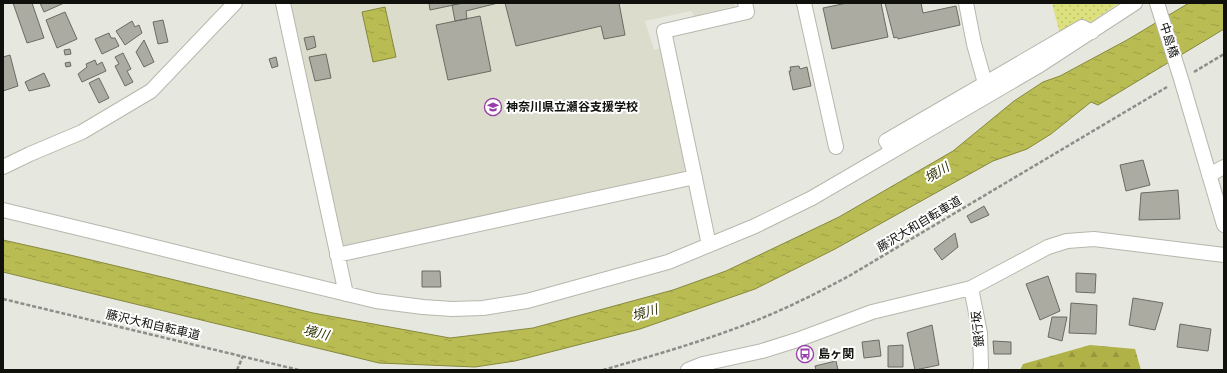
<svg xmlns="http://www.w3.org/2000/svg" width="1227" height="373" font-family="'Nunito Sans','Noto Sans JP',sans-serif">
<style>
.built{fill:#dbdccb}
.forest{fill:url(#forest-firs)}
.park{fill:url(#park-dots)}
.water{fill:url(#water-ripples);stroke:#86883d}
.building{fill:#ababa2;stroke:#6a6b62}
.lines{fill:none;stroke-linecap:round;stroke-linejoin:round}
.minor-casing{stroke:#b7b7ae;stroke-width:16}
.path{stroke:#8d8e87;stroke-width:2.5;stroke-dasharray:4 2;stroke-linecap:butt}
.minor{stroke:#fff;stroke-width:14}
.labels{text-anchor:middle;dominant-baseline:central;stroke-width:4;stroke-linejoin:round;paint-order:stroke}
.street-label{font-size:12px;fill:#10100d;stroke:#fff}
.poi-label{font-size:12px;font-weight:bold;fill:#10100d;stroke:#fff;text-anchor:start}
.water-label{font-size:13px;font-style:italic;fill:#313204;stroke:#fff}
</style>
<defs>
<pattern id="forest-firs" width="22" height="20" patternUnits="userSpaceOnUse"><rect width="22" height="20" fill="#b0b248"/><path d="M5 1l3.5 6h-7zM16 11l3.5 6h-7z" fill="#96983e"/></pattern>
<pattern id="park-dots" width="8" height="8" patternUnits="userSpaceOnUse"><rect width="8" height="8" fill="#dce07d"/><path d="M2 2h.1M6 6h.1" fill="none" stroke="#bcbf6b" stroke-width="1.8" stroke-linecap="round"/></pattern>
<pattern id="water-ripples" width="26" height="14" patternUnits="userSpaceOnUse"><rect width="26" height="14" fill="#b9bc52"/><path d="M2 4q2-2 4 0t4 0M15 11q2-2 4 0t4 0" fill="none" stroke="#9ea146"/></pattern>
</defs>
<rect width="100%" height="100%" fill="#e6e7de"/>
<!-- built -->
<path class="built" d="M291,3H734L735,6L694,16L691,11L645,21L654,50L662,48L686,163L682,177L342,246Z"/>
<!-- forest -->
<path class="forest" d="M1090,345L1135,349L1141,370H1020L1023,364Z"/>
<!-- park -->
<path class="park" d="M1052,3H1119L1062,42Z"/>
<!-- water -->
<path class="water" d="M1189,3H1224V29L1098,105L1091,102L1051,134L1027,149L993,161L835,249L755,289L640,329L515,361L475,367L379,363L3,272V240L70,255L313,313L450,338L533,328L673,290L726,271L839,217L953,151L1014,101L1043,82L1060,76L1127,40Z
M385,7L396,57L373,62L362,12Z"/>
<!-- building -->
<path class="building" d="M13,3H32L44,38L27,43Z
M40,3H64L44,12Z
M429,3H463L430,10Z
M463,3H498L466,11L467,19L455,21L452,5Z
M505,3H619L625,35L604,39L601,26L516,46Z
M847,3H881L888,37L832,49L823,8Z
M885,3H921L923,13L956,6L960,25L898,39L897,37L894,38Z
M65,12L77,39L57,48L46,20Z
M480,16L491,71L448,80L436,25Z
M163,20L168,42L158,44L153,22Z
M132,21L135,27L139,25L142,33L125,45L116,31Z
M109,33L111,38H115L119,46L102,54L95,39Z
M314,36L316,47L307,50L304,38Z
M144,40L154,62L144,67L136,52Z
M70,49L71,54L65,55L64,50Z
M123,53L131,69L127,71L133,82L125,86L115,66L119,64L115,57Z
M326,54L331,78L315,81L309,57Z
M10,55L18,86L3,91V57Z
M276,57L278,66L272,68L269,59Z
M95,60L97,65L102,62L106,71L82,82L78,74L87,67L86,64Z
M70,62L71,66L66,67L65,63Z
M799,66L800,69L807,67L811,86L793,90L789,71H791L790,67Z
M44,73L50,86L29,91L25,82Z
M99,78L109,98L99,103L89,83Z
M1143,160L1150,185L1126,191L1120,165Z
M1178,190L1180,219L1139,220L1141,193Z
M984,206L989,215L971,223L967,216Z
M955,233L958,247L942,260L934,249Z
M422,271H440L441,287H422Z
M1076,273L1096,274L1095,293L1076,292Z
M1048,276L1060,311L1040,320L1026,284Z
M1133,298L1163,303L1155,330L1129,325Z
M1071,303L1097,305L1096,334L1069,333Z
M1052,317H1067L1062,341L1048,337Z
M1180,324L1211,329L1208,351L1177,347Z
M932,325L939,365L915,370L907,333Z
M879,340L881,356L864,358L862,342Z
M993,341L1011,342V354H994Z
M903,345V367H888V346Z
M836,361L838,370H816L815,366Z"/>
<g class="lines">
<!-- minor casing -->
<g class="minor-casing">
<path id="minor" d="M283,3L346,294
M804,3L836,147
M966,3L974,44L985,83
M1157,3L1181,79L1224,225
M892,151L886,141L1082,27L1092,32
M3,167L30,154L82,132L151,91L235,3
M1209,175L1224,167
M3,210L107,235L252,271L376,301L423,307L452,309L483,308L527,301L668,262L755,226L812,198L1040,65L1135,3
M709,245L664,31L747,12L745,3
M337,255L695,177
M971,288L980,333L981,367L980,370
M688,370L703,364L762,351L797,340L872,312L971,288L1048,247L1067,241L1094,239L1224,255"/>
</g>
<!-- path -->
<path class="path" d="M1194,72L1224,54
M3,299L299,370
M237,370L243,356
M603,370C669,351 736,332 798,302C815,294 832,285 849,276L1167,87"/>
<!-- minor -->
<use href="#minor" class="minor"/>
</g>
<!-- icons -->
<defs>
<g id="school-ring" transform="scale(0.9)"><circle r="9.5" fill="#fff" stroke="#983eaa" stroke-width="1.5"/><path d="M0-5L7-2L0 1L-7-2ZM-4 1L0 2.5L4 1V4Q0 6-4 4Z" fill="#983eaa"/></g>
<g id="bus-ring" transform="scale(0.9)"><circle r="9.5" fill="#fff" stroke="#983eaa" stroke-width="1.5"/><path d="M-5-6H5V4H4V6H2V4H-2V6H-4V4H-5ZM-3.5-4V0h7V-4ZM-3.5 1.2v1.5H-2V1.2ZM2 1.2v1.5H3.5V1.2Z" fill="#983eaa"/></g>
</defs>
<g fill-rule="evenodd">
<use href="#school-ring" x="493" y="107"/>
<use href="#bus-ring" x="805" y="354"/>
</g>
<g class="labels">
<!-- street labels -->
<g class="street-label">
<text transform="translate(1169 40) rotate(72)">中島橋</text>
<text transform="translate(919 224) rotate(-31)">藤沢大和自転車道</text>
<text transform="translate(153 325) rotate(13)">藤沢大和自転車道</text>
<text transform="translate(978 329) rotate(-96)">銀行坂</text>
</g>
<!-- poi labels -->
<g class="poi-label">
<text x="506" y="107">神奈川県立瀬谷支援学校</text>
<text x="818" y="354">島ヶ関</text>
</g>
<!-- water labels -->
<g class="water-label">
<text transform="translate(937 173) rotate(-31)">境川</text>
<text transform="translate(645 313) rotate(-16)">境川</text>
<text transform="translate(316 333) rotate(13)">境川</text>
</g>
</g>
<!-- border -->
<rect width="1227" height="373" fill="none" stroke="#10100d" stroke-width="8"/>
</svg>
